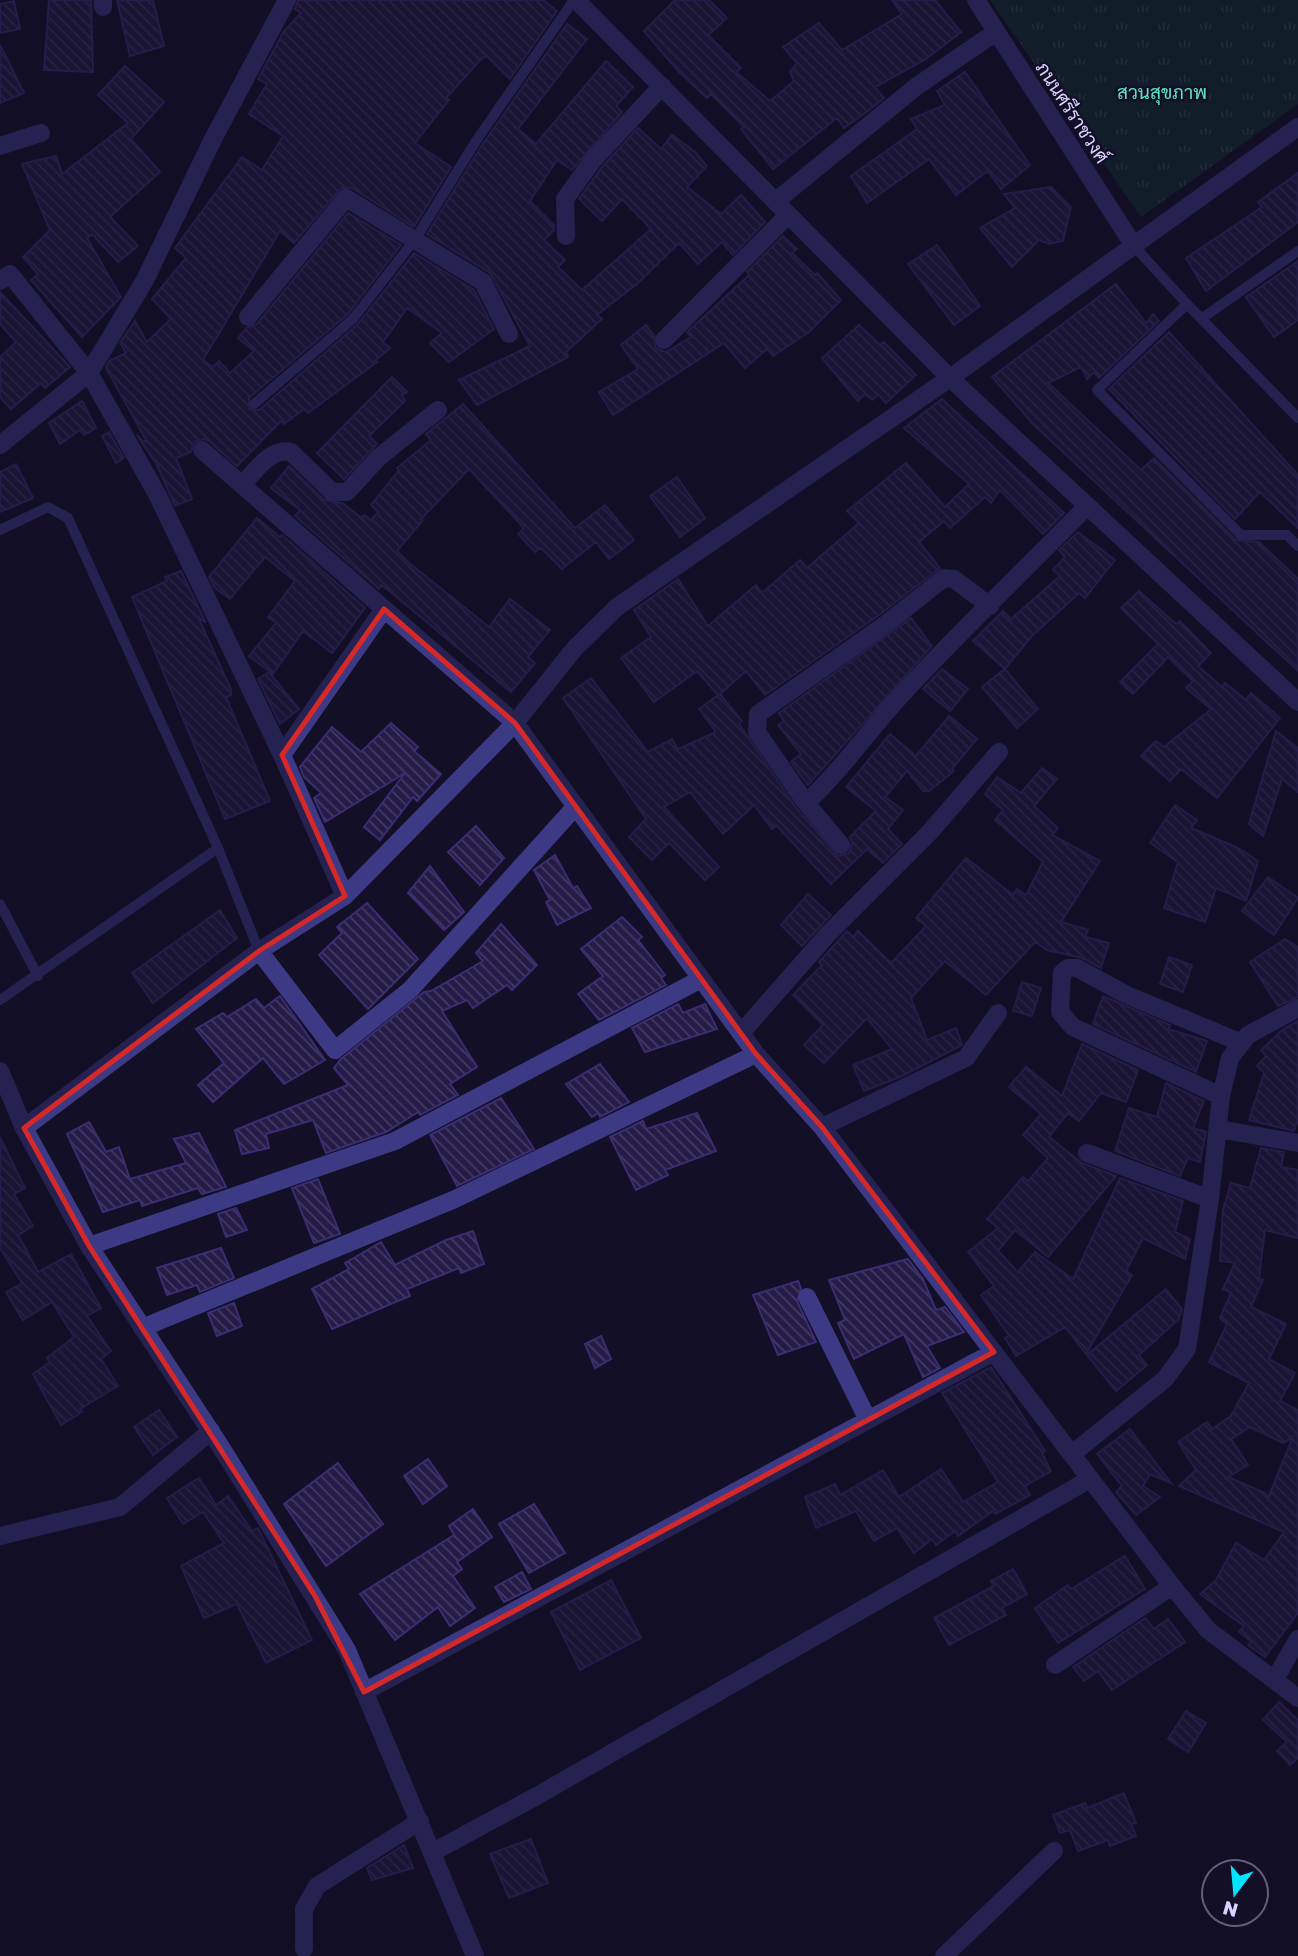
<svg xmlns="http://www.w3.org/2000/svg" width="1298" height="1956" font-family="'Golos Text',Sarabun,sans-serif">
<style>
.park{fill:url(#park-tufts)}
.building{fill:url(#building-back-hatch);stroke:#3b2d73;stroke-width:2;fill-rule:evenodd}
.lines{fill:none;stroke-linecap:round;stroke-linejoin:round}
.service{stroke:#3d3a85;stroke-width:10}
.minor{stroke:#3d3a85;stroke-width:18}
.tertiary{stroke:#3d3a85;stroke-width:18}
.marked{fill:none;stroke:#d62828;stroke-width:5;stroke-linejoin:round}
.labels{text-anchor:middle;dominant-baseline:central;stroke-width:5;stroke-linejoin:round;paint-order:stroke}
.park-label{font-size:19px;fill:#5fe0c0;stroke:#130f26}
.street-label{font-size:19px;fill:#d9d4ff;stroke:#130f26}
</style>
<defs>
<pattern id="park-tufts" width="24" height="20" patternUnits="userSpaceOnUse" patternTransform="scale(1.75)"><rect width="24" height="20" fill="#12302f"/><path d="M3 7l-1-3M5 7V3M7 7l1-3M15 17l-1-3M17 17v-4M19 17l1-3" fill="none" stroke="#344d4e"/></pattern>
<pattern id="building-back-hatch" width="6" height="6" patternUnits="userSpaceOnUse" patternTransform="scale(1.75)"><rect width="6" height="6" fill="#241b47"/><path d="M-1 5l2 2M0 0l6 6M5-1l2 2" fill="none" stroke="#433b63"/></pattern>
</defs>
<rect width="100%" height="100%" fill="#130f26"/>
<!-- park -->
<path class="park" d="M990,0H1298V104L1141,217Z"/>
<!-- building -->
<path class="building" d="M49,0H91L93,72L44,70Z
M117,0H153L164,46L130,56Z
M298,0H543L557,11L510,79L487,56L482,58L446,98L449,100L415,143L451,167L414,227L352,188H341L294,243L280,231L203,360L213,367L219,361L230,373L254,351L238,338L246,328L257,324L348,213L401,245L348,314L249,398V409L259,410L358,324L414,253L474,290L494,329L449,362L430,343L442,333L407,308L383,342L390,348L375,361L377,362L308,413L304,409L284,424L281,421L237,466L209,441L204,439L194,442L191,452L176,458L192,499L175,506L157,465L137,435L143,442L146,440L106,368L109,361L126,353L120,343L135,321L147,342L171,319L152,299L186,258L175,248L242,157L262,170L283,136L249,114L267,84L258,79L284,31L301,13L295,9Z
M675,0H709L727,18L708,35L741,68L736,72L770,101L794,81L790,72L797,63L783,47L819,23L842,50L902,14L892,0H935L961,32L926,59L875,87L884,98L868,111L844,128L837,118L773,169L741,129L744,127L711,94L707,98L678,71L644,31Z
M14,1L20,29L0,33V4Z
M567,24L587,39L518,129L536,144L606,61L633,87L616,106L622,112L572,170L557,160L530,201L554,225V230L544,240L565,260L558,267L582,290L651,229L622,199L602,221L579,199L602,167L638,128L661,149L672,135L695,152L707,166L687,187L721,214L741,195L765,222L733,255L722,242L698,264L679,243L637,284L597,315L602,319L566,352L568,357L477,405L459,380L530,346L490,273L427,234L482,145Z
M0,45L24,93L0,103Z
M125,66L164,102L131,139L160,172L110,217L138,246L118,262L92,234L87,238L121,297L82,337L31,280L38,274L23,257L50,230L22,164L56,156L62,174L128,123L98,95Z
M965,72L1030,165L1001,189L988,171L956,195L929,159L867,203L851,176L917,129L911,119L945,105L937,91Z
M1298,173V222L1206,291L1186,258L1262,207L1258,202Z
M1051,187L1071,207L1063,241L1049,244L1039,240L1012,267L980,228L1015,208L1004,194Z
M783,236L797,249L792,253L815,275L817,273L841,300L809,332L773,356L767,349L745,368L724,343L613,415L599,392L638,369L621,345L646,325L654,336L656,348L662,351L666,352L691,337L687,332L749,275L747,272Z
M937,245L980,306L954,325L908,264Z
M1298,261V320L1274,337L1246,297Z
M1116,284L1146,323L1153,314L1159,321L1099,378L1094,372L1087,379L1081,367L1048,383L1141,470L1154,458L1236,540L1259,542L1298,579V671L1033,424L992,377Z
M0,292L70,367L45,388L41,383L11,409L0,397V357L16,342L0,324Z
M859,325L880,345L884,342L916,375L886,403L878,394L872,400L865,394L858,401L822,358Z
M1169,332L1298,475V528L1260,492L1235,519L1109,389Z
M392,377L407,392L402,395L405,401L369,436L377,444L344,479L317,453Z
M942,399L1064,513L1043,534L1000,490L991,503L985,497L950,528L944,521L919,542L940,568L879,615L765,695L746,671L720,694L742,721L739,724L797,809L838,856L849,853L852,844L850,837L876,811L846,787L890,734L916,756L949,716L977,739L952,769L954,771L929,791H923L907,771L885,797L903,810L888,829L902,844L883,863L867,849L831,884L776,825L772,829L754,805L723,834L690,792L664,807L719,867L705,880L669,843L652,860L629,837L646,819L563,698L591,678L648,752L672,739L678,749L716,732L699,709L718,695L697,671L654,702L621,658L651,637L634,610L678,579L708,626L756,585L762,593L800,560L807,568L859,523L847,511L906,463L945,507L969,484L904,428Z
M82,401L96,428L84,435L80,430L60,444L49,423Z
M463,404L575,528L605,505L634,540L609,559L596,542L562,569L541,548L535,552L518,534L524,528L469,469L421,519L423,520L397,551L408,562L489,627L510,599L550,630L528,657L535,663L511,692L388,590L381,585L379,589L295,516L300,510L271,488L289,466L324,500L342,503L362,518L364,515L371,520L378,512L371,505L399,470L397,468L431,440L426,434Z
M109,432L124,458L116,463L102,436Z
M16,464L33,498L0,512V472Z
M677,477L705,518L680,537L650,496Z
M257,518L280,537L282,535L365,608L332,653L303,631L273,674L249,656L276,623L268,617L295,581L265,557L230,599L214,587L209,577Z
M1078,532L1115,560L1085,598L1079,593L1031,637L1005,669L973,641L1003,611L1011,619L1060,576L1053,570L1065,557L1059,550Z
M181,571L206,623L198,617L231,689V695L226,697L270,801L225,819L132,597L167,581L165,577Z
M1139,591L1176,624L1180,621L1211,653L1198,666L1222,687L1225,683L1246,700L1251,693L1280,718L1217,798L1181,769L1170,781L1141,756L1156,741L1164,747L1211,709L1186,688L1193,681L1168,657L1133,694L1120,682L1158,644L1121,608Z
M911,618L932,646L808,785L791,762L801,754L778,725L784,721L779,713Z
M942,669L968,689L950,711L923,689Z
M1005,669L1038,709L1017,728L982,687Z
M269,672L299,709L280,724L258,679Z
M391,723L418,747L414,751L441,774L417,801L413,797L380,840L364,827L405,773L325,822L314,798L321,793L304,777L300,767L332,727L361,752Z
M1276,731L1298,748V792L1282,779L1263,836L1249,824Z
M1042,768L1057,779L1034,806L1058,828L1052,835L1100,861L1061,922L1088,930L1085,937L1109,943L1101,968L1082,958L1047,950L1035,942L986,995L945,961L911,998L927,1040L956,1028L962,1045L900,1077L864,1091L853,1065L892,1049L867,1018L824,1063L804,1045L823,1025L793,995L822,965L819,962L847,931L853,937L858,931L891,963L926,926L916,918L966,858L1013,895L1017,889L1026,895L1043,862L995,820L1003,810L985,794L997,777L1021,793Z
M1175,805L1197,820L1191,828L1238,848L1258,861L1246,901L1216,888L1205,922L1164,908L1178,862L1150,843Z
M476,826L504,858L480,885L448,852Z
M555,855L573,888L577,886L591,908L557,925L546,902L550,900L534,870Z
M430,866L464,912L444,930L408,893Z
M1268,877L1298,898L1274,935L1242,911Z
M808,894L831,915L802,946L781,925Z
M367,903L418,959L368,1009L319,955L342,933L337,927Z
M220,910L237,938L153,1003L132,973Z
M622,917L642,937L638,940L665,975L661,978L666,985L599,1020L578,994L603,976L581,949Z
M501,924L537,965L512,990L507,985L473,1008L467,1000L442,1011L477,1067L450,1084L458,1095L420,1115L418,1112L386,1132L326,1153L313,1120L266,1134L269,1148L242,1154L235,1130L348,1085L334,1068L341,1059L424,992L431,991L483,961L476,953Z
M1285,939L1298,947V997L1278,1006L1250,962Z
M1169,957L1192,965L1183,992L1160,984Z
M1022,982L1041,988L1032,1016L1013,1011Z
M280,996L325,1060L284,1084L263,1058L213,1102L198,1085L224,1063L196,1029L223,1013L227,1017L256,999L264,1008Z
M1103,996L1170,1025L1168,1029L1207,1041L1196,1072L1093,1024Z
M678,1004L683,1013L705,1004L717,1029L645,1052L632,1028Z
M1298,1021V1119L1294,1131L1249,1120L1264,1073L1257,1066L1266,1056L1261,1050L1282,1030Z
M1082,1044L1138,1070L1126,1102L1101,1093L1079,1121L1068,1113L1049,1137L1082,1163L1116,1176L1048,1257L1015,1230L998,1251L1018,1272L1035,1252L1073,1279L1120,1178L1183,1201L1175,1232L1190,1239L1185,1259L1143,1238L1126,1271L1132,1275L1086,1354L1065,1327L1016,1356L1005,1338L1009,1336L981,1295L994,1286L968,1252L998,1228L987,1219L1023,1177L1028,1181L1048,1158L1023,1135L1041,1114L1009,1087L1026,1067L1062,1096Z
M600,1064L629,1102L600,1117L598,1113L592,1117L566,1084Z
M1166,1083L1204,1101L1193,1128L1206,1132L1200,1162L1188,1158L1180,1176L1115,1151L1129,1108L1157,1117Z
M501,1098L534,1149L457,1186L430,1135Z
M697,1113L716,1151L665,1170L668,1175L636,1190L610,1137L643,1121L646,1129Z
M89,1122L106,1152L119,1147L130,1179L186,1163L174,1139L199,1133L226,1187L202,1194L198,1188L142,1206L140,1200L103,1212L67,1134Z
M0,1137L25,1188L14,1194L33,1226L18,1235L38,1272L71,1254L101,1308L87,1316L111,1351L101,1359L118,1386L80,1409L82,1412L61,1425L33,1374L50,1362L47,1358L74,1337L52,1302L23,1320L6,1292L22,1283L0,1248Z
M1261,1148L1284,1152L1281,1167L1298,1170V1238L1265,1230L1259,1278L1263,1280L1251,1307L1286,1324L1269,1359L1295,1373L1280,1401L1298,1410V1613L1265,1657L1248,1645L1251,1641L1239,1632L1244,1626L1200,1594L1216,1580L1236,1543L1264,1560L1284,1532L1179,1486L1196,1470L1178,1442L1207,1422L1212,1429L1231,1416L1249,1383L1209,1362L1227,1324L1220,1318L1231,1293L1223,1289L1235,1263L1220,1261L1223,1210L1231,1183L1250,1188ZM1250,1427L1283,1443L1293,1437L1268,1498L1265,1493L1228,1477L1248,1465L1231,1439Z
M318,1179L340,1234L314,1243L292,1188Z
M236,1208L247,1230L226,1237L218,1214Z
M473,1231L484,1264L461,1273L459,1268L407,1289L410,1296L332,1329L312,1289L349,1269L345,1263L381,1242L395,1265L446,1240Z
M221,1248L234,1278L200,1292L197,1285L167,1295L157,1268Z
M908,1259L923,1279L936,1310L945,1307L964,1332L927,1346L940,1368L923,1377L904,1334L854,1359L838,1323L845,1320L829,1280Z
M798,1281L801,1288L797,1301L816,1342L778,1355L753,1295Z
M1166,1289L1182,1309L1179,1319L1139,1355L1147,1365L1116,1391L1087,1355Z
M234,1303L242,1326L217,1336L208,1313Z
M601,1336L611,1359L595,1368L585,1344Z
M991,1367L1045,1451L1042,1453L1051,1471L1025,1486L1030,1495L995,1514L993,1511L958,1536L955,1531L936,1545L932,1539L914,1553L897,1528L874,1541L856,1511L816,1528L805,1497L835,1484L840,1495L883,1470L899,1497L941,1469L963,1502L998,1482L942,1393Z
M159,1410L177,1437L153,1455L134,1427Z
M1130,1429L1171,1483L1150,1474L1143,1486L1160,1497L1136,1515L1116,1492L1122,1486L1097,1454Z
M428,1459L447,1486L423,1504L404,1476Z
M338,1463L383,1524L326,1566L284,1504Z
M199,1478L216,1505L228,1496L252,1531L258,1528L312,1640L266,1663L237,1604L204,1618L181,1566L224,1543L203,1512L183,1524L167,1498Z
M534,1504L565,1553L529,1573L499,1524Z
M473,1509L492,1537L457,1562L462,1569L453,1576L475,1608L450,1626L438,1607L395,1640L360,1594L454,1535L449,1526Z
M1125,1556L1145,1589L1058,1643L1035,1608L1068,1585L1071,1589Z
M1013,1569L1027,1594L1002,1608L1006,1615L949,1645L934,1618L994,1586L991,1581Z
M522,1572L531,1589L504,1602L495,1587Z
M611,1580L641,1638L580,1670L551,1612Z
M1145,1618L1154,1629L1168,1619L1185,1642L1112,1690L1098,1671L1084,1681L1073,1667Z
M1279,1702L1298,1720V1758L1290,1765L1277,1751L1287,1742L1263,1720Z
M1186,1711L1206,1723L1188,1752L1168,1739Z
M1124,1793L1136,1823L1131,1824L1136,1836L1110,1846L1108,1840L1078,1851L1070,1830L1060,1833L1053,1815L1085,1803L1087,1808Z
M531,1839L548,1883L509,1898L490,1854Z
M404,1845L413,1868L372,1880L367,1868Z"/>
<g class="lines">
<!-- service -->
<path class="service" d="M1134,246L1187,304L1097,390L1241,535H1287L1298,546
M1187,304L1298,418
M1201,319L1298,251
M254,404L353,319L416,238L476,141L574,0
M0,530L48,507L68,518L218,848L259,951
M0,904L38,976
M0,1000L218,848"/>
<!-- minor -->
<path class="minor" d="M976,0L1134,246
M103,7V0
M0,146L41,133
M776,201L917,86L996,32
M566,236L565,199L593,160L662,86
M0,281L10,274L89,373L157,494L282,755L345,896
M248,317L346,198L483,282L509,334
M664,340L788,215
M0,445L89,373L145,280L213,139L287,0
M202,450L515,723L756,1054L822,1127L1172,1586L1208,1630L1298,1698
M242,485C255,472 270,447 291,452L332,492H347L378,458L438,410
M990,606L954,579L944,578L886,624L758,714L757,732L806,803C843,769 870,728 904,692C963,628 1027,568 1087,506
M282,755L384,609
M806,803L841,845
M259,951L335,1050L410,990L576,806
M741,1033L827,935L929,833L999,752
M1221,1096L1073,1027L1060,1012L1062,973L1068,968H1077L1127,995L1242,1043
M822,1127L966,1058L998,1013
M24,1128L259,951L345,896L515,723L575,648L617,607L950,378L1298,127
M1218,1129L1298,1143
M1087,1153L1210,1199
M89,1246L395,1141L701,979
M807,1297L868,1420
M142,1328L453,1200L756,1054
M1072,1454L1165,1379L1187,1349L1210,1199L1221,1096L1230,1058L1248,1035L1298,1008
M0,1536L120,1507L211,1431
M1055,1665L1172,1586
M1275,1679L1298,1639
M364,1692L994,1352
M433,1852L535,1797L1090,1479
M304,1949V1909L317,1886L420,1821
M944,1956L1054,1851"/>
<!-- tertiary -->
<path class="tertiary" d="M576,0L950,378L1298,702
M0,1071L24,1128L89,1246L219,1444L347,1650L475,1956"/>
</g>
<!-- marked area -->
<path d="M0 0H1298V1956H0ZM384,609L515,723L756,1054L822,1127L994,1352L364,1692L315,1596L89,1246L24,1128L259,951L345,896L282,755Z" fill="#130f26" fill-opacity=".55" fill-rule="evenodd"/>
<path class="marked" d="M384,609L515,723L756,1054L822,1127L994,1352L364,1692L315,1596L89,1246L24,1128L259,951L345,896L282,755Z"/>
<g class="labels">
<!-- park labels -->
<g class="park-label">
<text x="1162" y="91">สวนสุขภาพ</text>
</g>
<!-- street labels -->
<g class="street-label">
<text transform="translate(1073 112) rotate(57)">ภนนศรีราชวงศ์</text>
</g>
</g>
<!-- north arrow -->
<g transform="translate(1235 1893) rotate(196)"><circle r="33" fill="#130f26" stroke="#625e7d" stroke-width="2"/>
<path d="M0-5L12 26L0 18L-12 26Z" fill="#00e5ff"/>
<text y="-10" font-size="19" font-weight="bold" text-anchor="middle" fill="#d9d4ff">N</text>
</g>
</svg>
